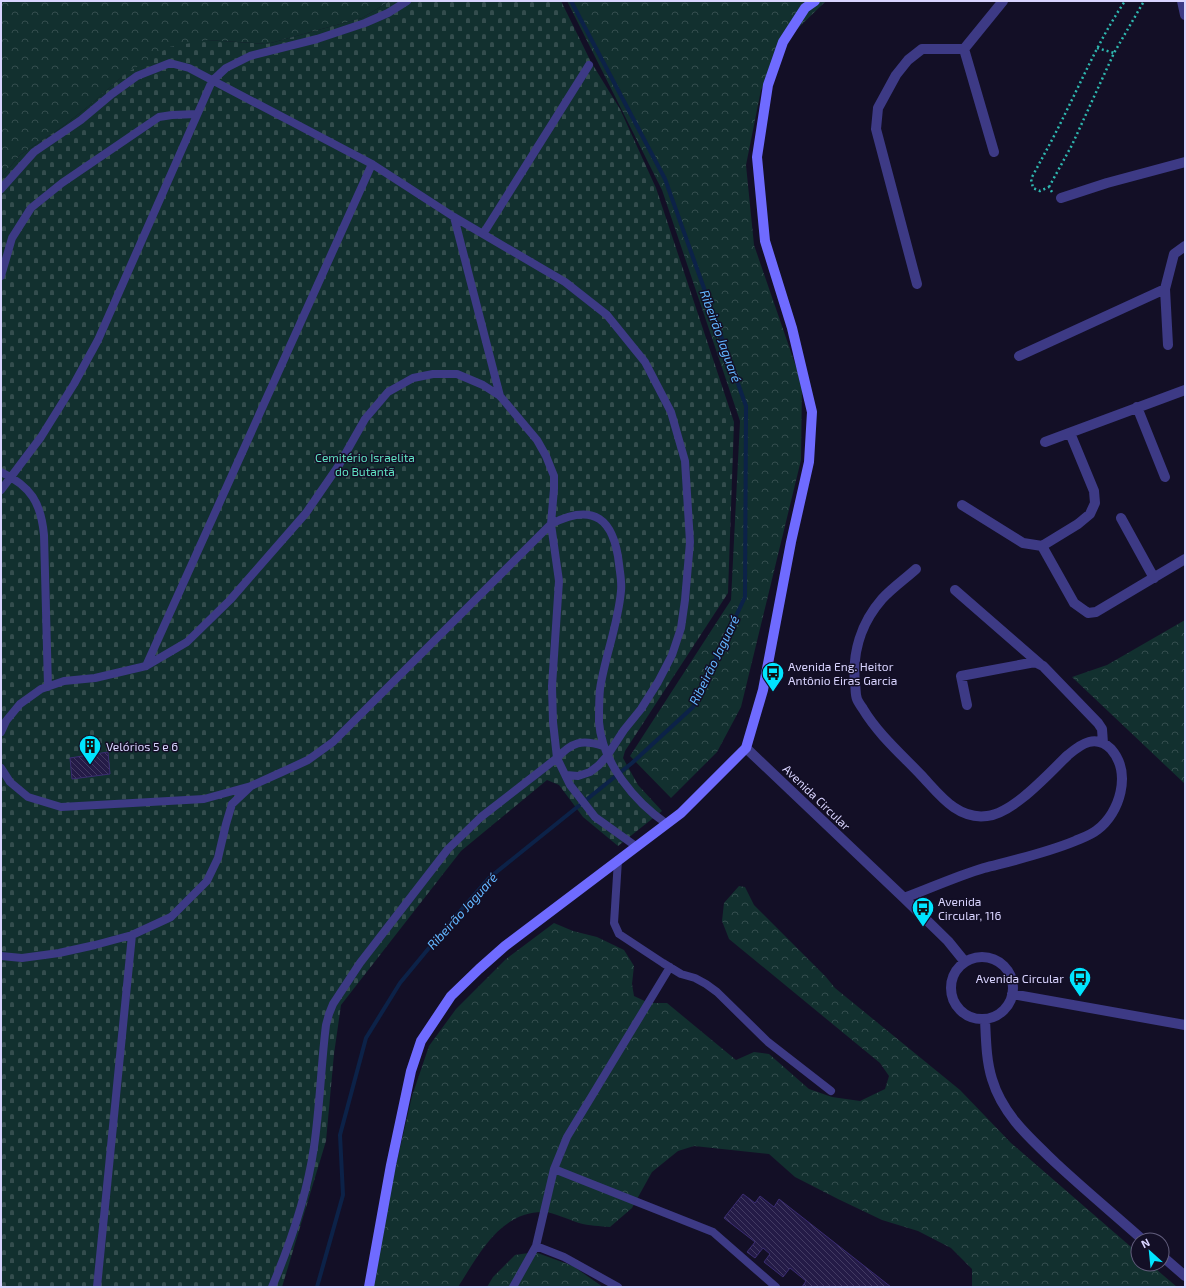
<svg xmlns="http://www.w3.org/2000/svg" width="1186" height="1288" font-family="'Exo 2',sans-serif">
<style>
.forest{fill:url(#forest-crowns)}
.cemetery{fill:url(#cemetery-stones)}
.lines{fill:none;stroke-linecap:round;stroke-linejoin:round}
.stream{stroke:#0c2248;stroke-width:4}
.building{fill:url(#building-back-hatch);stroke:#3b2d73}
.path{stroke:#2fb8b0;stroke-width:2.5;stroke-dasharray:2 3;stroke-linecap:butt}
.lane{stroke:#3d3a85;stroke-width:8}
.street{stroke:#3d3a85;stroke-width:10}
.secondary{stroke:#6f6bff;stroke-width:10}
.labels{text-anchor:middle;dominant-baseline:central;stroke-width:3;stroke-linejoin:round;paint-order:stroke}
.park-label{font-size:12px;fill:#5fe0c0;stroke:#130f26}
.poi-label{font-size:12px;fill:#d9d4ff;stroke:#130f26;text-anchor:start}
.street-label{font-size:12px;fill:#d9d4ff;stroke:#130f26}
.water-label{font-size:13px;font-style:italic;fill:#62b6ff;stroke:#130f26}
</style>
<defs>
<pattern id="forest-crowns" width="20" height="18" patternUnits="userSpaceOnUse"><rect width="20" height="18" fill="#12302f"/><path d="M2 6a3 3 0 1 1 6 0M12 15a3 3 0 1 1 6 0" fill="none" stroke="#344d4e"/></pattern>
<pattern id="cemetery-stones" width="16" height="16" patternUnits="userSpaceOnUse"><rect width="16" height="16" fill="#12302f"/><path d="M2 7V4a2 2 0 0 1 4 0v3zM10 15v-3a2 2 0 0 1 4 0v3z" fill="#344d4e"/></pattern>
<pattern id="building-back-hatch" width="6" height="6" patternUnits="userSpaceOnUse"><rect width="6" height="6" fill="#241b47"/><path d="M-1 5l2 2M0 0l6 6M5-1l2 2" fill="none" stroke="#433b63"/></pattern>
</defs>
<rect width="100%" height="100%" fill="#130f26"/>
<!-- forest -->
<path class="forest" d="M1,1H390L362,18L267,44L207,40L125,74L95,101L62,127L20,155L1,178Z
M567,1H826L794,32L761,90L746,165L754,245L802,384L801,460L741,707L717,752L671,798L630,756L731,600L740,421L662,190Z
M1185,620V784L1072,677L1107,665Z
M739,886L745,887L754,905L826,977L835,988L960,1090L1011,1143L1138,1253V1264H1150L1177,1287H972V1269L951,1248L918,1231L882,1220L838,1199L795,1177L769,1154L694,1146L678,1151L652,1172L632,1208L610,1227C600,1226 589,1226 579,1223C570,1220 552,1212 544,1212C500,1211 478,1256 458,1287H372L384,1217L412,1096L429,1046L456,1009L506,959L554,923L573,931L597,937L624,950L634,966L632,984L634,996L649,1003H667L736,1060L754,1052L769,1054L809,1089L832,1097L860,1101L885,1089L889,1076L880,1063L729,939L722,921L724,903Z
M535,1252L573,1266L603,1287H487L493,1277L515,1255Z"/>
<!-- cemetery -->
<path class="cemetery" d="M390,1H561L591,62L620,109L656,188L734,422L728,593L625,751L623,758L638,785L662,811L618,846L583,817L559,785L547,780L461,851L341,1005L334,1054L326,1141L282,1287H1V178L20,155L62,127L95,101L125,74L169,47L207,40L267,44L362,18Z"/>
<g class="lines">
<!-- stream -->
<path class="stream" d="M317,1287L343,1195L340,1135L366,1038L400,983L448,925L489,878L632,763L693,707L745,597L746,406L665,179L571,1"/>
</g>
<!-- building -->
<path class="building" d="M108,752L110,774L72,779L70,758Z
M743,1194L755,1203L760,1196L774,1207L779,1199L891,1287H802L806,1281L790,1268L783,1277L764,1262L770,1254L763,1248L755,1258L747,1252L755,1242L724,1218Z"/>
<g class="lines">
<!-- path -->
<path class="path" d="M1097,48L1114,53
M1049,187L1072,145L1114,53L1144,1
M1052,192L1049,187L1040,191L1033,188L1031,179C1042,158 1053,139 1063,118C1083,78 1100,38 1125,1"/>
<!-- lane -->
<path class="lane" d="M1,189L34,152L81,120L112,94L137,76L170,63L189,68L372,164L454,217L565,282L607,315L645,362L671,412L685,461L690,542L685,600L681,628L672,655L658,682L641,709L624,730L607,756L599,765L590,772L578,776L566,775
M454,217L500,396
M483,234L589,65
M1,276L12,238L31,208L62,183L159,117L172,115L197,114
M1,472C31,486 41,503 44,535L48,687
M1,490L41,437L74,384L98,340L212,81L226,68L250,56L317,39L365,23L388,13L407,1
M146,666L372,164
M1,732L6,721L20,704L41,689L64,681L95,678L146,666L187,642L230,600L306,513L339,465L365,419L388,392L413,378L433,374H457L483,385L500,396L537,440L546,456L554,476V489L551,524L559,581L552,686L553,722L557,758L570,785L595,817L637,847
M1,768L10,782L28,797L61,807L204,799L251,786L282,772L308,760L333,742L551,524C594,502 614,519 619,564C620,573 622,582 621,591C618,625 605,656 600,689C599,699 599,712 599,722C602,763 635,802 667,824
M618,860L614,923L619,934L663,963L681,974L695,978L706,984L717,992L768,1042L831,1091
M1,956L22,958L59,953L95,945L132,935L171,917L207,881L218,858L226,824L232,804L250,787
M670,967L567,1137L554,1169L713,1232L776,1287
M536,1246L554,1169
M97,1287L132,935
M272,1287C291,1242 307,1195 314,1147C320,1106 321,1065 326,1025L329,1014L333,1004L360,963L448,849L481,817L557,758C572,742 582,739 603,746
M513,1287L536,1246L564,1257L618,1287"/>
<!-- street -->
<path class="street" d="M1182,1L1185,15
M964,49L994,152
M1061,198L1107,183L1185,162
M917,284L876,129L878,108L896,75L908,60L922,49H964L1003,1
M1168,345L1165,289L1174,254L1185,246
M1019,356L1165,289
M1137,407L1165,477
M1045,442L1185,390
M962,505L1023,543L1042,546L1078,524L1090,514L1095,503L1094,491L1070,433
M1121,518L1154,578
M1042,546L1074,603L1088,613L1096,612L1185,559
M955,590L1040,664
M967,705L961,676L1035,662L1043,666L1098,723L1102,729L1103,743
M746,748L904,898L948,941L965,962
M904,898C931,888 957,876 984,868C1015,860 1046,853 1075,841C1082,838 1091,835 1097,830C1120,813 1132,773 1111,749C1105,743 1097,740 1089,742C1081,744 1074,750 1068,755C1049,773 1014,813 987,816C957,820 939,794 921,775C901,754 878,734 863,709C861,706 858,702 857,699C855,694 856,688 855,684C852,653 861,623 882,599C892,588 905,579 916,569
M951 988a31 31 0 1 1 62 0a31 31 0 1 1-62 0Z
M1012,994L1185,1025
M985,1019C986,1039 986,1060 992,1079C1003,1116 1032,1140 1058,1165C1086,1191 1115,1215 1143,1240
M1162,1256L1185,1276"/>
<!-- secondary -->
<path class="secondary" d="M369,1287L391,1165L411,1071L421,1041L451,996L479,969L505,946L681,813L746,748L763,690L791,542L809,462L812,412L792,328L765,241L757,157L768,85L783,42L805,8L815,1"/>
</g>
<!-- icons -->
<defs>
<g id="bus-pin" transform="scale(1.15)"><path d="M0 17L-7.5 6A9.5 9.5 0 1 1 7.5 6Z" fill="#00e5ff" stroke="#130f26"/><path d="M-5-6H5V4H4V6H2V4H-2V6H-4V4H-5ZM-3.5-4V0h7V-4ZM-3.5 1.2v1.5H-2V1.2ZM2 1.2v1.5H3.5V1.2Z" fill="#111"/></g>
<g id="building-pin" transform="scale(1.15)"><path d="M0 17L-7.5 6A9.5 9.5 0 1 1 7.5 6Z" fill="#00e5ff" stroke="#130f26"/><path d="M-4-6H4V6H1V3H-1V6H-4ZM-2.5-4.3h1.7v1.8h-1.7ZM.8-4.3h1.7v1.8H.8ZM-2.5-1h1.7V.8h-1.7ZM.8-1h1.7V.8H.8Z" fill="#111"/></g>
</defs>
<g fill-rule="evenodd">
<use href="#bus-pin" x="773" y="673"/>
<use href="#building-pin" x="90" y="746"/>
<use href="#bus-pin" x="923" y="908"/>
<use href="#bus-pin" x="1080" y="978"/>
</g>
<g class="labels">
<!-- park labels -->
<g class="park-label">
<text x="365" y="457">Cemitério Israelita<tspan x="365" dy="14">do Butantã</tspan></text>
</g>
<!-- poi labels -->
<g class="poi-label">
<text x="788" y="666">Avenida Eng. Heitor<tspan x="788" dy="14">Antônio Eiras Garcia</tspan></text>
<text x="106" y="746">Velórios 5 e 6</text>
<text x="938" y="901">Avenida<tspan x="938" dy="14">Circular, 116</tspan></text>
<text x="1064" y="978" text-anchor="end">Avenida Circular</text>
</g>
<!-- street labels -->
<g class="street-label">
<text transform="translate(817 797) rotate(44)">Avenida Circular</text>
</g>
<!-- water labels -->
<g class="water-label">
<text transform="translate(721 336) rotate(70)">Ribeirão Jaguaré</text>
<text transform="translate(714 660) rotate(-64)">Ribeirão Jaguaré</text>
<text transform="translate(462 911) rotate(-48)">Ribeirão Jaguaré</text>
</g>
</g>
<!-- border -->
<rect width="1186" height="1288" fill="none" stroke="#d9d4ff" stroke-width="4"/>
<!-- north arrow -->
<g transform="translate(1150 1252) rotate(333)"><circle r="19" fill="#130f26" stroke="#625e7d"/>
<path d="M0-3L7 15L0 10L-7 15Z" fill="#00e5ff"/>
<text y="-6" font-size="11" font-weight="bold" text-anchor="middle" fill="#d9d4ff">N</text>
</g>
</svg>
